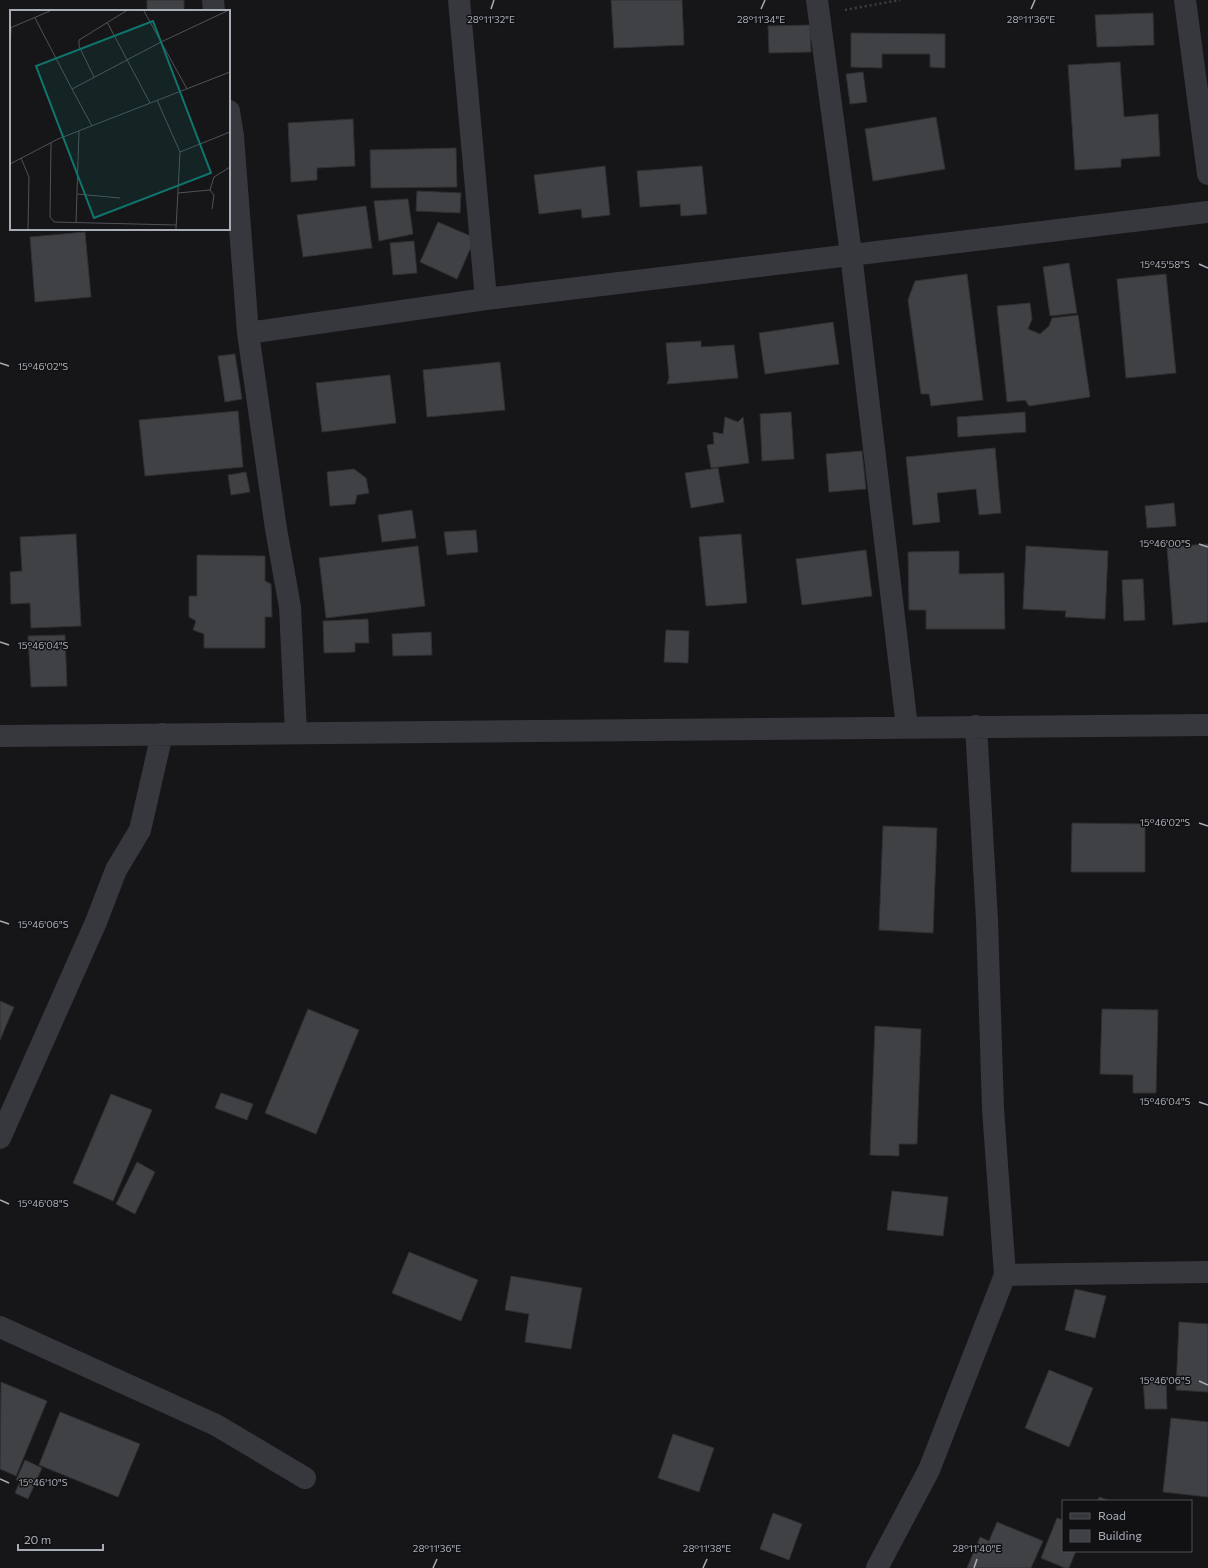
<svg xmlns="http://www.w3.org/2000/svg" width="1208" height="1568" font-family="Commissioner,sans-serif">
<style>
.building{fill:#404145;stroke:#303034}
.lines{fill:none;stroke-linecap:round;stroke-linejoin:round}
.path{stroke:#3d3f44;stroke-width:2.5;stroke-dasharray:2 3;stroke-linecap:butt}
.street{stroke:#37383d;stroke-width:22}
.ticks{fill:none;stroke:#a8adb8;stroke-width:1.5}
.inset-road{fill:none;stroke:#505258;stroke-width:1}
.view{fill:#0f766e;fill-opacity:0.15;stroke:#0f766e;stroke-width:2}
.inset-edge{fill:none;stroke:#a8adb8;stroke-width:2}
.ticks-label{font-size:10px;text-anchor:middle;fill:#a8adb8;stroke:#111113;stroke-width:3;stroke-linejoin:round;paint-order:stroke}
</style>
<rect width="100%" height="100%" fill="#161618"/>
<!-- building -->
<path class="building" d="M147,0H184V11H147Z
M611,0H682L684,45L614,48Z
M1153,13L1154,45L1097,47L1095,15Z
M810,25L811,52L769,53L768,26Z
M851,33L945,34V68L930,67V54H882V68L851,67Z
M1120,62L1124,117L1158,114L1160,156L1121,159V167L1075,170L1068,65Z
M863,72L867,102L850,104L846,74Z
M936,117L945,169L873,181L865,129Z
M353,119L355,166L317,168V180L291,182L288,123Z
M456,148L457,187L371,188L370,150Z
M605,166L610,215L582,218L581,209L539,214L534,175Z
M702,166L707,214L681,216L680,204L640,207L637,171Z
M417,191L461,193L460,213L416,211Z
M408,199L413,234L379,241L374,201Z
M366,206L372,248L303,257L297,215Z
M438,222L475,238L457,279L420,262Z
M85,232L91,297L35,302L30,237Z
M414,241L417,273L393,275L390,243Z
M1069,263L1077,313L1050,316L1043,267Z
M967,274L983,400L931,406L929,394H921L908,300L915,281Z
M1166,274L1176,373L1126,378L1117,279Z
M1030,303L1032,319L1028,329L1040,334L1049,326L1052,318L1078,315L1090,397L1029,406L1025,400L1007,402L997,306Z
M833,322L839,364L765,374L759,333Z
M701,341V347L734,345L738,378L667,384L669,378L666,343Z
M235,354L242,399L225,402L218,356Z
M500,362L505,410L427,417L423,370Z
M390,375L396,423L322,432L316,383Z
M238,411L243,467L145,476L139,420Z
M791,412L794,459L762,461L760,414Z
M1025,412L1026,432L958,437L957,417Z
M725,417L738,422L743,417L749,463L711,468L707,445L714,444L713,432L723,434Z
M995,448L1001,513L979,515L976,489L937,493L940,522L913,525L906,457Z
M862,451L866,489L829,492L826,454Z
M718,468L724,502L691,508L685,473Z
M354,469L366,478L369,493L357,495L355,504L330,506L327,472Z
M246,472L250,492L231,495L228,475Z
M1174,503L1176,526L1147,528L1145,506Z
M412,510L416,538L382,542L378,515Z
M476,530L478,552L447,555L444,532Z
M76,534L81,626L31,628L30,603L11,604L10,572L22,571L20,537Z
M741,534L747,603L706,606L699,537Z
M1208,544V622L1173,625L1167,547Z
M418,546L425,606L326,618L319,558Z
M1026,546L1108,551L1105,619L1065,617L1066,611L1023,609Z
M866,550L872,596L802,605L796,559Z
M959,551V574L1004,573L1005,629H926V610H909L908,552Z
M197,555L265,556V581L271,584L272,617H265V648H204V634L193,630L196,621L189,617V596H197Z
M1143,579L1145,620L1124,621L1122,580Z
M368,619L369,643H355V652L324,653L323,621Z
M666,630L689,631L688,663L664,662Z
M431,632L432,655L393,656L392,634Z
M65,635L67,686L31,687L28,636Z
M1072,823L1145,824V872H1071Z
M883,826L937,828L933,933L879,930Z
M0,1001L14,1007L0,1040Z
M308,1009L359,1030L316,1134L265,1113Z
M1102,1009L1158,1010L1156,1093H1133V1075L1100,1074Z
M875,1026L921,1029L917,1144H899V1156L870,1155Z
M221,1093L253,1104L247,1120L215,1108Z
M111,1094L152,1110L113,1201L73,1183Z
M137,1162L155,1172L135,1214L116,1204Z
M892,1191L948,1197L943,1236L887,1230Z
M409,1252L478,1280L461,1321L392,1293Z
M511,1276L582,1288L571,1349L525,1342L529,1314L505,1310Z
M1075,1289L1106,1296L1095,1338L1065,1330Z
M1179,1322L1208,1324V1392L1176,1390Z
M1049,1370L1093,1388L1069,1447L1025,1428Z
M1166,1377L1167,1409H1145L1143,1378Z
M1,1382L47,1401L16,1476L0,1469Z
M60,1412L140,1444L118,1497L39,1465Z
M1171,1418L1208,1422V1497L1163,1492Z
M673,1434L714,1448L699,1492L658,1478Z
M25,1460L42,1468L28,1499L15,1493L20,1481L16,1480Z
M1099,1497L1111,1501H1098Z
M773,1513L802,1524L789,1560L760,1549Z
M1057,1518L1063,1520V1551H1076L1069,1568H1065L1041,1558Z
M997,1522L1043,1541L1031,1568H967L980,1537L989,1541Z"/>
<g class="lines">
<!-- path -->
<path class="path" d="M845,10L900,0"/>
<!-- street -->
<path class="street" d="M213,0L214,11
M459,0L486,299
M817,0L851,254L907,727
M1185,0L1208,174
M229,111L233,136L248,333
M296,733L290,607L276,529L248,333L486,299L1208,212
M0,736L1208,725
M0,1138L96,922L116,870L140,830L162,734
M1005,1275L1208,1272
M0,1327L216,1425L305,1478
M877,1568L929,1470L1005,1275L993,1109L987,920L976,726"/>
</g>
<!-- ticks -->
<path class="ticks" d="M491,9L494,0M761,9L765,0M1031,9L1035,0M1199,264L1208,268M0,363L9,366M1199,544L1208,547M0,642L9,645M1199,823L1208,826M0,921L9,924M1199,1102L1208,1105M0,1200L9,1204M1199,1381L1208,1385M0,1479L9,1483M433,1568L437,1559M703,1568L707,1559M974,1568L977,1559"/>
<!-- overview -->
<g transform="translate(10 10)">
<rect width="220" height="220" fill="#161618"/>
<path class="inset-road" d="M134,1L177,79M25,8L62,79M97,12L140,93M0,18L40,1M0,42L1,18M84,67L69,36V30L116,1M147,90L170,142L166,219M82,116L62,79L151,32L217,1M41,133L40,207L44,212L166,215M170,142L220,122M11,148L19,167L18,219M0,154L48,129L220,62M200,180L204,185L202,199M168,183L200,180L204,167L220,157M67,184L110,188M66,213L69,121"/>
<path class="view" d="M143,11L201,163L84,208L26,56Z"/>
<rect width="220" height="220" class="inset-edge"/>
</g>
<g class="ticks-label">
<text x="491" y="23">28°11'32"E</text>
<text x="761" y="23">28°11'34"E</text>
<text x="1031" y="23">28°11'36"E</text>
<text x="1165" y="268">15°45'58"S</text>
<text x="43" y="370">15°46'02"S</text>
<text x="1165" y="547">15°46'00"S</text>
<text x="43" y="649">15°46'04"S</text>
<text x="1165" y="826">15°46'02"S</text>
<text x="43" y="928">15°46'06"S</text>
<text x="1165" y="1105">15°46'04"S</text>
<text x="43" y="1207">15°46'08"S</text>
<text x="1165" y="1384">15°46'06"S</text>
<text x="43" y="1486">15°46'10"S</text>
<text x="437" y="1552">28°11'36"E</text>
<text x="707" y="1552">28°11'38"E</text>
<text x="977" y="1552">28°11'40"E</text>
</g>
<!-- legend -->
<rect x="1062" y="1500" width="130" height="52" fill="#111113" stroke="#4d4f55"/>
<rect x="1070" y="1513" width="20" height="6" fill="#37383d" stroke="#4d4f55"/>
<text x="1098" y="1520" font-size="12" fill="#a8adb8">Road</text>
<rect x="1070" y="1530" width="20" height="12" fill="#404145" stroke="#4d4f55"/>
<text x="1098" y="1540" font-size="12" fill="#a8adb8">Building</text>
<!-- scale -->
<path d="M18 1544v6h85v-6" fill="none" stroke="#a8adb8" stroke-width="2"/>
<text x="24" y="1544" font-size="12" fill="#a8adb8" stroke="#111113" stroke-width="3" paint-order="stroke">20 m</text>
</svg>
